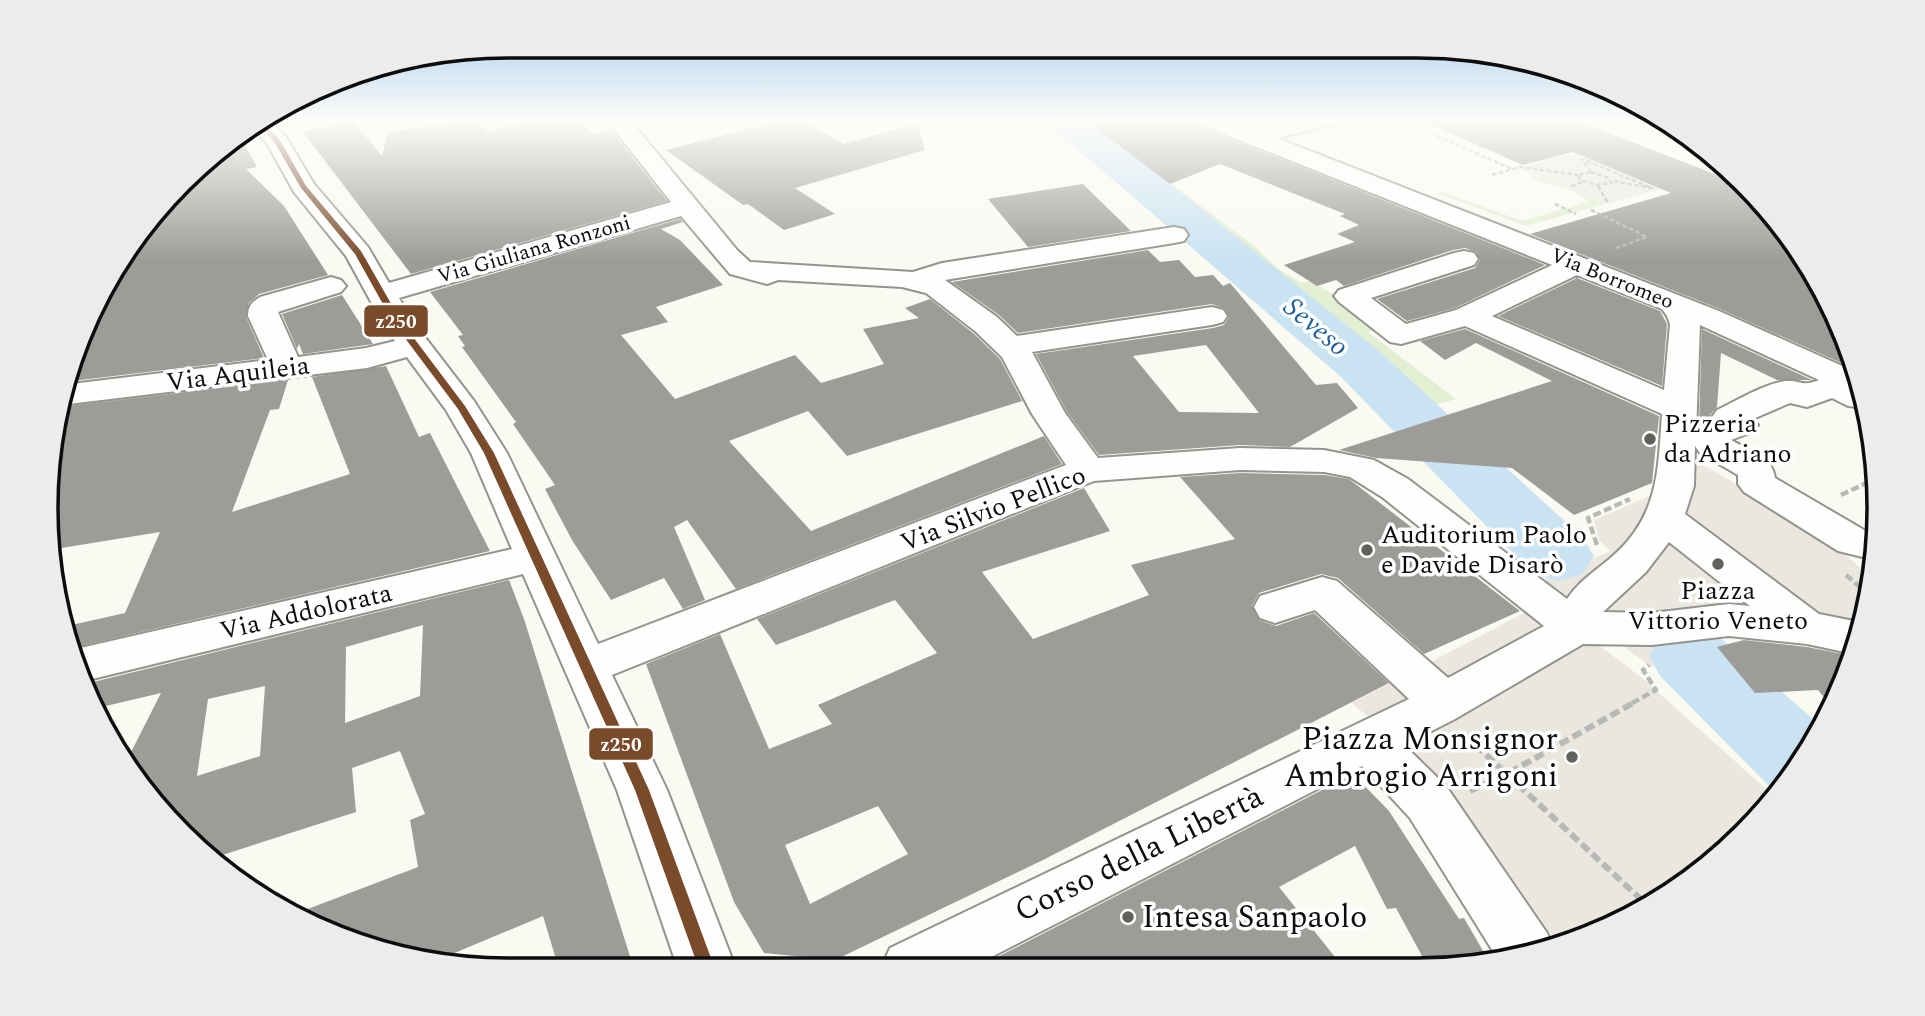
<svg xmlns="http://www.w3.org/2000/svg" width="1925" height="1016" font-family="Spectral,serif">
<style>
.green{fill:#e2efd3}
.forest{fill:#d3e6c2}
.plaza{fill:#eae8de}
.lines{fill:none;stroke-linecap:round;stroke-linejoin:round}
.river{fill:#cae3f2;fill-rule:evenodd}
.building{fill:#9d9c98;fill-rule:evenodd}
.minor-casing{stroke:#949390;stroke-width:4}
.path-far2{stroke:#b8b8b6;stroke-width:2.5;stroke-dasharray:4.5 2.5;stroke-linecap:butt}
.path-far1{stroke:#b8b8b6;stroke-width:4.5;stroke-dasharray:8 3.5;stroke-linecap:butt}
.path{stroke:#b8b8b6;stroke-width:6;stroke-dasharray:10 4.5;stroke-linecap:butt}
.minor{fill:#fefefd;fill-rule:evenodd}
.bus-1-casing{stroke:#fff;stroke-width:6}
.bus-1{fill:#7a4b2a;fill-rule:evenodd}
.poi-dot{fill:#60605d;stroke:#fff;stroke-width:2.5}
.labels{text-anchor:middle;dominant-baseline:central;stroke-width:7;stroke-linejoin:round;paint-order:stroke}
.far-street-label{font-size:21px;fill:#0d0d0d;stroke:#fff}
.street-label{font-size:26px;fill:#0d0d0d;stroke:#fff}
.poi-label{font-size:26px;fill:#0d0d0d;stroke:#fff;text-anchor:start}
.water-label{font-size:28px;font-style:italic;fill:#1e5d97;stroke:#fff}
.near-poi-label{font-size:32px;fill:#0d0d0d;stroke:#fff;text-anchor:end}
.near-street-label{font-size:32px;fill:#0d0d0d;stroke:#fff}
.rim{fill:none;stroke:#0d0d0d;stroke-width:3.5}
.line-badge{stroke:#fff;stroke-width:2.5}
.badge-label{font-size:19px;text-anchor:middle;font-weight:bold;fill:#fff}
</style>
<rect width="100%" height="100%" fill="#faf9f2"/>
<!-- green -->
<path class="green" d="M1075,119H1081L1098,129L1253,245L1277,268L1302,283L1310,281L1345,301L1377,329L1368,332L1456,399L1431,406L1285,283L1094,131Z
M1621,119H1663L1699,141L1716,158Z
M1530,175L1549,178L1605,204L1526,226L1440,194L1438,190L1522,221L1587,202C1573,183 1544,189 1530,175Z"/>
<!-- forest -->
<path class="forest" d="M1628,122C1653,121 1698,141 1716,158Z"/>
<!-- plaza -->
<path class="plaza" d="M1596,148L1661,189L1605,204L1549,178L1533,175L1518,168Z
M1677,458L1696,461L1795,518L1837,547L1872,578L1864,628L1707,639L1651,667L1539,582L1611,551L1599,540L1594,520L1656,493Z
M1543,603L1641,677L1775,797L1765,813L1674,892L1594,935L1559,945L1444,783L1352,703Z"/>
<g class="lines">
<!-- river -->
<path class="river" d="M1038,119H1086L1097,125L1380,352L1583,538L1594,556L1583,574L1558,581L1533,574L1340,376L1109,176L1069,143L1044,127Z
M1689,626L1717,635L1822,727L1780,790L1769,786L1661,677L1649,656L1661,635Z"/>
</g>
<!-- building -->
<path class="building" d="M540,119H580L592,134L611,130L667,201L411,274L303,132L353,121L382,156L388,132L476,120L478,127L484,126L487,132Z
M788,119H799L844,144L917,123L925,150L795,188L835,214L784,230L748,204L743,205L666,150Z
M1084,119H1189L1198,126L1545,265L1455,308L1407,321L1377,299L1475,268L1480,260L1476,252L1465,248L1453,250L1344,286L1336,280L1317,286L1284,265L1355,242L1337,234L1359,225L1340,216L1345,214L1220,164L1170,184Z
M1418,119H1573L1748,187L1765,203L1818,277L1857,370L1720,309L1530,234L1671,193L1573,152L1523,165Z
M239,134L257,167L246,169L284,206L328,275L259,294L249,303L246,317L264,358L64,382L115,270L178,193L226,141Z
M1083,184L1131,231L1028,247L988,199Z
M680,219L683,222L661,229L680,240L723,285L656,307L668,322L621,335L675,399L795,355L821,383L884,364L863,329L919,318L905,308L930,299L973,333L1000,359L1022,401L847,456L808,411L729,441L811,531L1044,436L1062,464L736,589L687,520L674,527L705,600L683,609L664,578L611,600L572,540L545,489L555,485L513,424L516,422L462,347L465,346L458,336L463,335L430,292Z
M1148,250L1160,262L1179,260L1195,277L1213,275L1223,286L1230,283L1316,385L1337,383L1358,408L1290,447L1240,445L1099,455L1067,412L1036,354L1213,328L1224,325L1229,317L1225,309L1212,304L1018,333L999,315L952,282ZM1206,345L1259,413L1179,412L1133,356Z
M1577,278L1660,311L1667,324L1662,386L1498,316Z
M342,295L373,344L303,354L299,344L297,349L282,314Z
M1465,329L1659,416L1652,483L1574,515L1512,468L1376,458L1339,450L1552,381L1476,343L1445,360L1420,341Z
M1702,329L1812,380H1777L1721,353L1717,407L1710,415L1711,421L1699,425Z
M386,366L419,437L430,433L490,551L72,648L67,626L125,613L160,532L49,550L47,539L59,407L288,380L279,409L270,410L232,512L350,474L312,377Z
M1240,473L1324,475L1349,479L1520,611L1424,654L1338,578L1321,574L1259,593L1252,606L1259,620L1276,626L1314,613L1389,683L1043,860L835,960L764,953L734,902L646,664L720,634L769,749L832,724L818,705L937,653L895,600L776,645L757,619L1084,488L1110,531L982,572L1033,639L1149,595L1131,565L1235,539L1180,477ZM878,806L908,854L810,904L785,845Z
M509,580L524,619L634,969H559L543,916L433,962L389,955L303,923L292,915L418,867L410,820L425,814L400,751L352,768L356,812L213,858L181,835L124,766L161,693L93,709L81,685ZM423,625L420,696L345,723L346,647ZM265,686L260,756L197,776L208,699Z
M1744,640L1807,647L1853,656L1833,709L1818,690L1755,693L1717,647Z
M1353,774L1389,811L1459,919L1464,918L1490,963L1478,966L1428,967L1396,908L1387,909L1355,846L1279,887L1343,967L976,968Z"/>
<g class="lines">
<!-- minor casing -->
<g class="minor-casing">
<path id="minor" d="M268,119L286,137L314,184L368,247L389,283L671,202L606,119H629L737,250L750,262L913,272L942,263L1174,227L1184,229L1188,235L1184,241L1174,243L945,280L997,317L1017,336L1212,307L1223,310L1227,316L1223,322L1212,325L1032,352L1065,413L1098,458L1240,448L1324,450L1374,460L1408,479L1567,599C1580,579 1599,569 1615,554C1659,514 1658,469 1662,414L1465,326L1401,344L1390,342L1339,302L1334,296L1339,290L1454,253L1464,251L1474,253L1478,259L1474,265L1371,298L1406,324L1456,310L1552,265L1199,124L1196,119H1227L1246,126H1271L1301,119H1338L1335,124L1277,138L1719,311L1858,373L1866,408L1848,406L1832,398L1807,407L1790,403L1753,419L1758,425L1752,432L1731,440C1748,450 1773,457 1775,478L1864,530L1878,534L1875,560L1838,551L1744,492L1738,484V475L1700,453L1695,446L1694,486L1685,514L1819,614L1859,622L1864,624V628L1854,654L1807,644L1729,636L1652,645L1583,644L1455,719L1404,745L1446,786L1547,933L1553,946L1499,961L1410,818L1362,766L970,968H881L890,948L1409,699L1315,610L1275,623L1260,618L1254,607L1260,596L1322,577L1337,581L1448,678L1544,626L1382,497L1350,477L1324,472L1240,470L1094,481L612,675L667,790L736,969H678L617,790L523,574L80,682L73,650L76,649L512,549L471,453L446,410L407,357L367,368L60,405L63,385L268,360L248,316C248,306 252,302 260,297L331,277L341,280L346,286L341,292L278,312L298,357L366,348L395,341L382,322L346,256L294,192L268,145L253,127ZM681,216L730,274L767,284L778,280L902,287L926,293L975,331L1002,357L1032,414L1066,465L598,644L507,453L474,401L411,319L399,298ZM1577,275L1662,309L1667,316L1670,324L1664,390L1492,316ZM1700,325L1819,380C1802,387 1801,380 1786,381C1766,383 1736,401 1717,410L1712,417L1715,422L1700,427L1696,434ZM1669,542L1750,606L1729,604L1652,613L1603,612L1646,572Z"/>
</g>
<!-- path-far2 -->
<path class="path-far2" d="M1398,119L1512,169
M1607,119C1623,125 1629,119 1645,121C1663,124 1680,133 1697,140
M1591,172L1582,159L1652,188L1612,181
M1591,172L1609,178L1611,183L1596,185L1580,180L1578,175Z
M1492,175L1521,167L1578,175
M1718,176L1732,173
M1571,186L1583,182
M1598,186L1608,203
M1555,204L1576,214
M1591,210L1647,237L1613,249"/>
<!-- path-far1 -->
<path class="path-far1" d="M1841,495L1877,478
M1597,545L1588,518L1630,499
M1846,575L1869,595
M1632,703L1656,690L1643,670L1649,665"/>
<!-- path -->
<path class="path" d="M1465,735L1648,906
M1470,791L1505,775L1635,702"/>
<!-- minor -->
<use href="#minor" class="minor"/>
<!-- bus-1 casing -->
<g class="bus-1-casing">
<path id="bus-1" d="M263,122L281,142L306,186L361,251L401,321L465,406L494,453L649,790L715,969H699L635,790L484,453L458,409L393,322L355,254L301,188L275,143L259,124Z"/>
</g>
<!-- bus-1 -->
<use href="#bus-1" class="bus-1"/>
</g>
<!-- sky -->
<linearGradient id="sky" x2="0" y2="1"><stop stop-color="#9cc7ec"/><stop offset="0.46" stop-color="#fdfcf9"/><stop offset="1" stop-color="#fdfcf9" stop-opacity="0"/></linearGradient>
<rect width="1925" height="261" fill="url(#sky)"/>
<!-- markers -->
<g class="poi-dot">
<circle cx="1650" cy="439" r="7"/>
<circle cx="1367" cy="550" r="7"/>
<circle cx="1718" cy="564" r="7"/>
<circle cx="1572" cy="757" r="7"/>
<circle cx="1128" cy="917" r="7"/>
</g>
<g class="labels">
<!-- far-street labels -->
<g class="far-street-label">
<text transform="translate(534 250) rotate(-16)">Via Giuliana Ronzoni</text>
<text transform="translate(1612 279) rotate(22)">Via Borromeo</text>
</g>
<!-- street labels -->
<g class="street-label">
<text transform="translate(238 374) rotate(-7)">Via Aquileia</text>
<text transform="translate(993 509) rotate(-21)">Via Silvio Pellico</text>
<text transform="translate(306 612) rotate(-13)">Via Addolorata</text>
</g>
<!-- poi labels -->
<g class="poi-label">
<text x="1664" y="424">Pizzeria<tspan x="1664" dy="30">da Adriano</tspan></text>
<text x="1381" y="535">Auditorium Paolo<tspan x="1381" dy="30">e Davide Disarò</tspan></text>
<text x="1718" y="591" text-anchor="middle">Piazza<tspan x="1718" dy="30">Vittorio Veneto</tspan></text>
</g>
<!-- water labels -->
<g class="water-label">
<text transform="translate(1316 327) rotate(40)">Seveso</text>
</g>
<!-- near-poi labels -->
<g class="near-poi-label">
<text x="1558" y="739">Piazza Monsignor<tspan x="1558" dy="37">Ambrogio Arrigoni</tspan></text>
<text x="1142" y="917" text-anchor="start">Intesa Sanpaolo</text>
</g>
<!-- near-street labels -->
<g class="near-street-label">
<text transform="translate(1139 854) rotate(-26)">Corso della Libertà</text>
</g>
</g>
<!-- crop -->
<path d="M0 0H1925V1016H0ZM508 58H1417A450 450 0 0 1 1867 508V508A450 450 0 0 1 1417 958H508A450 450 0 0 1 58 508V508A450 450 0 0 1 508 58Z" fill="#ececec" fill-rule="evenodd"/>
<path class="rim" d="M508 58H1417A450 450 0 0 1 1867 508V508A450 450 0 0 1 1417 958H508A450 450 0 0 1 58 508V508A450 450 0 0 1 508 58Z"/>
<g class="line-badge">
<rect x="363" y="304" width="66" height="34" rx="7" fill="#7a4b2a"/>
<rect x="588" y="727" width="66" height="34" rx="7" fill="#7a4b2a"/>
</g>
<g class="badge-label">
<text x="396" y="328">z250</text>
<text x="621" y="751">z250</text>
</g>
</svg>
